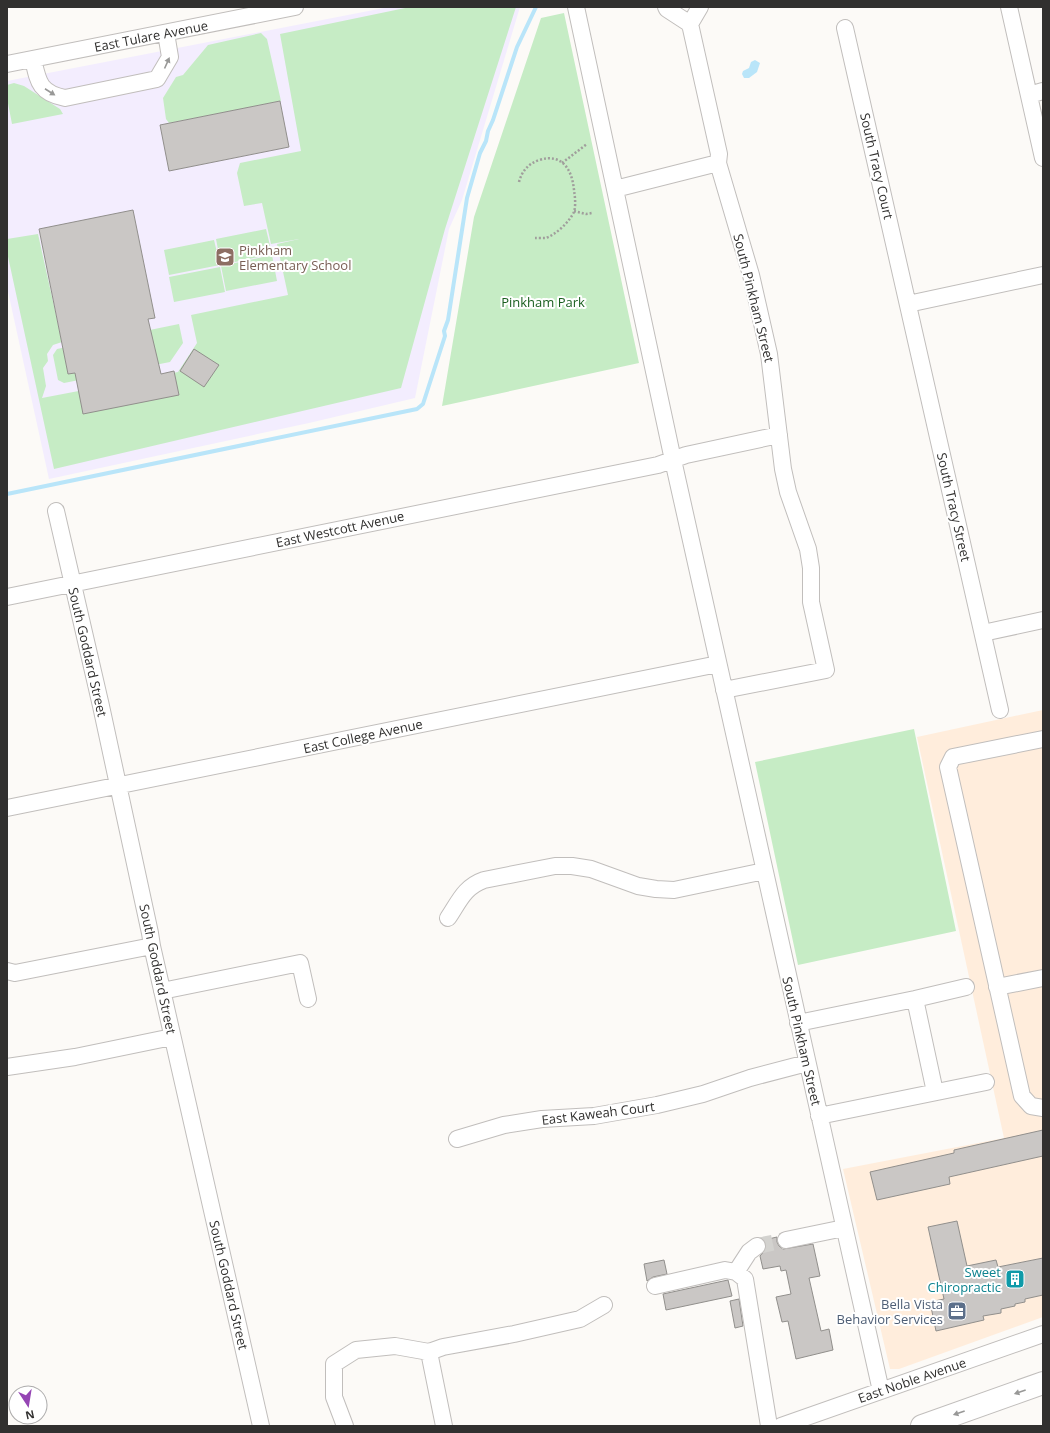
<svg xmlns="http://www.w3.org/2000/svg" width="1050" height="1433" font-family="'Open Sans',sans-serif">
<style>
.commercial{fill:#ffeddc}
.education{fill:#f3edfe}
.green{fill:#c6ecc5}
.water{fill:#b9e5f9}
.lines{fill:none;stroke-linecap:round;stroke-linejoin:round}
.stream{stroke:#b9e5f9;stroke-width:4}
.building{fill:#cac7c5;stroke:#918f8c}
.minor-tunnel{stroke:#d3d2cf;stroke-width:16;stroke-dasharray:16 8;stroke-linecap:butt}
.minor-casing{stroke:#c1bebc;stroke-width:18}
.highway-casing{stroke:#c1bebc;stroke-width:24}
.path{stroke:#a09e9c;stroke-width:2.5;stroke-dasharray:2 2;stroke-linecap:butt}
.minor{stroke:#fff;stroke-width:16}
.highway{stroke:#fff;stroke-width:22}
.oneway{fill:#989897}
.labels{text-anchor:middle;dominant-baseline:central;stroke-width:4;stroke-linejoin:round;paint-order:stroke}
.street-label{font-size:13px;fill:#31302f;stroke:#fff}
.education-label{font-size:13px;fill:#785e54;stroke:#fff;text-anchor:start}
.park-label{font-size:13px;fill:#185e1e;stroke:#fff}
.culture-label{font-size:13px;fill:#0d838f;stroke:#fff;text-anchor:end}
.service-label{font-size:13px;fill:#4e5e75;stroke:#fff;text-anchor:end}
</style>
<rect width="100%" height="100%" fill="#fcfaf7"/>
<!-- commercial -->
<path class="commercial" d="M1043,710V1317L899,1369H890L843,1169L1004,1138L917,737Z"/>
<!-- education -->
<path class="education" d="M389,7H520L462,200L449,229L415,398L309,423L49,479L7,287V81Z"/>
<!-- green -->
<path class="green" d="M410,7H516L445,229L401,388L54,469L7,252V239L38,234L62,342L53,345L47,354L48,361L43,368L46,386L42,398L178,372L197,343L191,315L288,295L277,244L299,239L271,244L262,203L244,206L237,173L240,163L301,151L280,34Z
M564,13L639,363L442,406L474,217L541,18Z
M261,33L267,39L281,101L169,123L166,119L163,98L176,77L183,75L208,45Z
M14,83L24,86L60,109L63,114L12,124L7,98V85Z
M266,229L272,254L221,265L216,239Z
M214,240L220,265L169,275L164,250Z
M272,255L277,281L226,291L221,266Z
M220,267L225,292L174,302L169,277Z
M179,324L183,343L170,362L64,383L58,380L53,355L57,349Z
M914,729L956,931L798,965L755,762Z"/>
<!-- water -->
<path class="water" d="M755,60L760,63L757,72L749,78H744L742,74L743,71L749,68L751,62Z"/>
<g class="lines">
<!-- stream -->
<path class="stream" d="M7,494L417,409L423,404L445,336L444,331L448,320L467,198L480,153L486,141L488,131L493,120L517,47L536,7"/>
</g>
<!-- building -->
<path class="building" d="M280,101L289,147L169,171L160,125Z
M133,210L155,318L148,319L161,374L174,371L179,395L83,414L75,373L68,374L39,229Z
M194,349L219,365L204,387L180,371Z
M1043,1130V1156L949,1177L950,1184L877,1200L870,1172L954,1153V1150Z
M957,1221L967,1266L996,1260L998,1267L1043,1258V1295L1025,1299V1302L1015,1304V1306L1001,1309V1313L983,1316L984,1320L936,1331L930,1302L944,1299L928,1227Z
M777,1237V1242L779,1246L783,1249L813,1244L820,1276L809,1278L821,1331L829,1329L833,1350L796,1359L788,1321L782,1322L776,1297L791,1294L786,1270L781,1271L780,1266L763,1269L760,1256L766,1249V1244L764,1240Z
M664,1260L667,1274L653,1277L647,1281L644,1264Z
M728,1280L732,1296L666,1310L663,1294Z
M739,1299L743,1326L735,1328L730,1301Z"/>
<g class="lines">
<!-- minor-tunnel -->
<path class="minor-tunnel" d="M757,1246L786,1240"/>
<!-- minor casing -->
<g class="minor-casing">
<path id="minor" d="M576,7L673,460L881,1391
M666,7L667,9L690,24
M1009,7L1043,158
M690,24L719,154L718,163L751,275L769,354L783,469L788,492L808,549L811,568V602L826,670L724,690
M690,24L700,7
M845,28L1000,710
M33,59C38,81 39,93 65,98L157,79L170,57L166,33
M7,64L295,7
M1029,95L1043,91
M615,189L718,163
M908,304L1043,275
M56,511L101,706L150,933L152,946L261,1426
M7,597L658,465L686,455L779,435
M983,633L1043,620
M1043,739L953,757L948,767L1022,1096L1031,1106L1043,1108
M7,808L718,664
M448,918C459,902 464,887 484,880L555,866H572L591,869L638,886L656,889L674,890L764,871
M7,971L15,973L152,946
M997,987L1043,978
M162,991L300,963L308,999
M915,999L935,1092
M798,1023L915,999L966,987
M7,1067L75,1057L172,1037
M819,1116L986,1082
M457,1139L504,1125L542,1119L594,1116L657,1105L703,1094L750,1078L807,1063
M786,1240L844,1228
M736,1272L749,1252L757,1246
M655,1286L725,1270L736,1272L745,1279L769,1426
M345,1426L334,1397V1364L356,1350L395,1346L429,1352
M444,1426L429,1352L443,1347L514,1334L580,1319L604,1305
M781,1426L1043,1334"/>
</g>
<!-- highway casing -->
<g class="highway-casing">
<path id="highway" d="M922,1426L1043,1383"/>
</g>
<!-- path -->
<path class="path" d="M562,163L587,144
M519,182C522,171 528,164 539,160C562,153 572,169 574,190C575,197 576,205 574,212C570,221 555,236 545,238C542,238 538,238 535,238
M574,211L586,214L592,213"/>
<!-- minor -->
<use href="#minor" class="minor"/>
<!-- highway -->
<use href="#highway" class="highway"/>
</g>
<!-- one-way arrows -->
<defs><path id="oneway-solid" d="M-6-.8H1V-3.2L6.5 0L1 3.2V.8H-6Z"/></defs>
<g class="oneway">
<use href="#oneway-solid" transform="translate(167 63) rotate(-66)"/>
<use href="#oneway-solid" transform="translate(50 92) rotate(33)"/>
<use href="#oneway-solid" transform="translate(1020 1392) rotate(161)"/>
<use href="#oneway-solid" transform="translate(959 1413) rotate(161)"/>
</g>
<!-- icons -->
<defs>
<g id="school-square" transform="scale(1)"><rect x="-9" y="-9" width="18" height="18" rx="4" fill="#8d6e63" stroke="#fff"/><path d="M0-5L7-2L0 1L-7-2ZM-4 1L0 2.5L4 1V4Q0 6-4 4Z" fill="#fff"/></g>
<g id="building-square" transform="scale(1)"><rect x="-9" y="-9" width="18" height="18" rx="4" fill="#0f9aa8" stroke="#fff"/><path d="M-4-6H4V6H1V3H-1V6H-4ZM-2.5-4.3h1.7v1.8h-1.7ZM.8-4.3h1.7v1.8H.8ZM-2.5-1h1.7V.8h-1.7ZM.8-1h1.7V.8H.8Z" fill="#fff"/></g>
<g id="office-square" transform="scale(1)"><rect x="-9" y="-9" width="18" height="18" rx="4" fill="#5c6f8a" stroke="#fff"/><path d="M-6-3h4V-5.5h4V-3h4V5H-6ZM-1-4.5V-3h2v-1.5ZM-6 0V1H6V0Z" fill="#fff"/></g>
</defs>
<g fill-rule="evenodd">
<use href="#school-square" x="225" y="257"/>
<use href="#building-square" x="1015" y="1279"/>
<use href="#office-square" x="957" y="1311"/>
</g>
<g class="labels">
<!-- street labels -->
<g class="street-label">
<text transform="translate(151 36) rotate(-11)">East Tulare Avenue</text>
<text transform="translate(877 166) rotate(77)">South Tracy Court</text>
<text transform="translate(754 298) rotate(76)">South Pinkham Street</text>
<text transform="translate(954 507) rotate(77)">South Tracy Street</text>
<text transform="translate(340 529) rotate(-12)">East Westcott Avenue</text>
<text transform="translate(88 652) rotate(77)">South Goddard Street</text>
<text transform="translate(363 736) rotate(-12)">East College Avenue</text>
<text transform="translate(158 969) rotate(78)">South Goddard Street</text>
<text transform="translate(802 1041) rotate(77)">South Pinkham Street</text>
<text transform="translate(598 1113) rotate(-7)">East Kaweah Court</text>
<text transform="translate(229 1285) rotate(77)">South Goddard Street</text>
<text transform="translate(912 1380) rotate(-19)">East Noble Avenue</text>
</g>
<!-- education labels -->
<g class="education-label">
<text x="239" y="250">Pinkham<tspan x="239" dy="15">Elementary School</tspan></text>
</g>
<!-- park labels -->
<g class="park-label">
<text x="543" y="302">Pinkham Park</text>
</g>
<!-- culture labels -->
<g class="culture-label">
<text x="1001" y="1272">Sweet<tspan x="1001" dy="15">Chiropractic</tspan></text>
</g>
<!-- service labels -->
<g class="service-label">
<text x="943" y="1304">Bella Vista<tspan x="943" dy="15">Behavior Services</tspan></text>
</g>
</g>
<!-- border -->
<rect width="1050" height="1433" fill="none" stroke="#31302f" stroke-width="16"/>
<!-- north arrow -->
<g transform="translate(28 1405) rotate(168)"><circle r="19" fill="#ffffff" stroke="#adacac"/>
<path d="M0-3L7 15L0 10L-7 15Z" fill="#9545b4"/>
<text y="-6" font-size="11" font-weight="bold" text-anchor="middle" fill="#31302f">N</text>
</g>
</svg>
